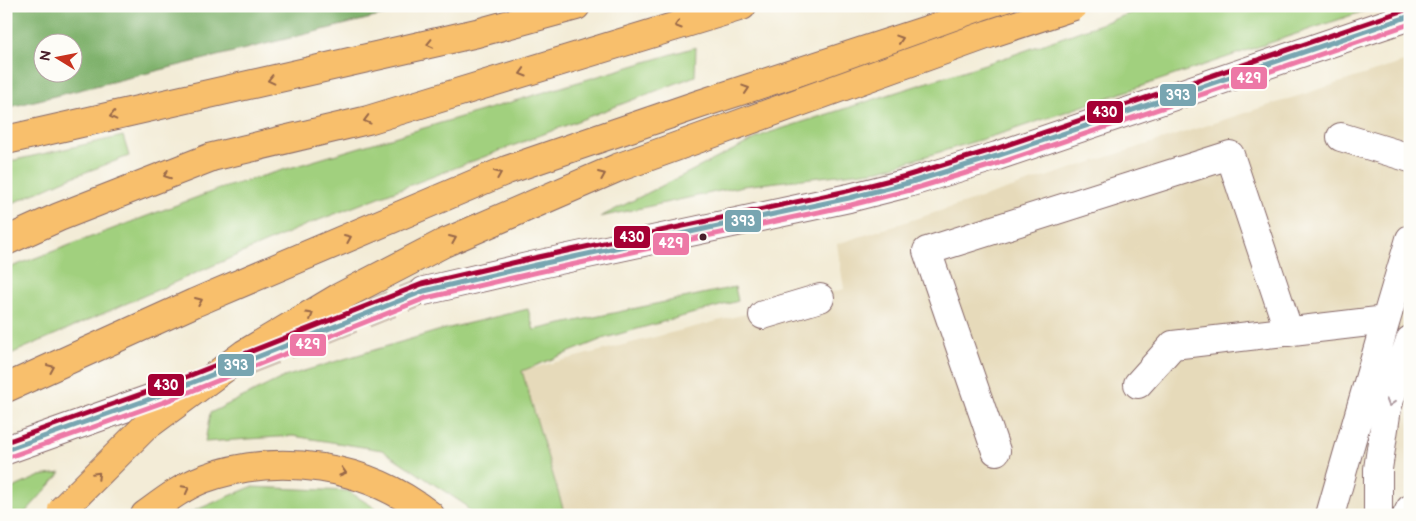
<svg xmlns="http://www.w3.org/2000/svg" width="1416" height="521" font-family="'Balsamiq Sans',sans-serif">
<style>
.built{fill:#e6daba}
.green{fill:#a1d07e;stroke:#767854}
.forest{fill:#80b26d;stroke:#65684c;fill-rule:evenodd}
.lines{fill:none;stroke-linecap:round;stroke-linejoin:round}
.minor-tunnel{stroke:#d1c3b5;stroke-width:28;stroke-dasharray:28 14;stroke-linecap:butt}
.minor-casing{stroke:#856767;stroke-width:30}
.major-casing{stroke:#856767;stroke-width:30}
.highway-casing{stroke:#856767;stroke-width:30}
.minor{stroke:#fff;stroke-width:28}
.major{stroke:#f8bf6c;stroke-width:28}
.highway{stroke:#f8bf6c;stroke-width:28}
.highway-bridge-casing{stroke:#856767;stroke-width:30;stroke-linecap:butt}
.highway-bridge{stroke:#f8bf6c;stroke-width:28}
.bus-1-casing{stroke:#fdfcf7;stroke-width:9}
.bus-2-casing{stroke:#fdfcf7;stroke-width:9}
.bus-3-casing{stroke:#fdfcf7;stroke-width:9}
.bus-1{stroke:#78a5b1;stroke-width:5}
.bus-2{stroke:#ed78a6;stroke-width:5}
.bus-3{stroke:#a50034;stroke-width:5}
.oneway{stroke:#986748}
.oneway2{stroke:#ae9aa0}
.bus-dot{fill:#4a1f2b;stroke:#fdfcf7;stroke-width:2}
.line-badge{stroke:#fdfcf7;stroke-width:2}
.badge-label{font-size:14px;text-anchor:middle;font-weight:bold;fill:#fff}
</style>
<rect width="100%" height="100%" fill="#fdfcf7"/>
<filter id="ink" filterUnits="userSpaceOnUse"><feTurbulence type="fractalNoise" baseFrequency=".02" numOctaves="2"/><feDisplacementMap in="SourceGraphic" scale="10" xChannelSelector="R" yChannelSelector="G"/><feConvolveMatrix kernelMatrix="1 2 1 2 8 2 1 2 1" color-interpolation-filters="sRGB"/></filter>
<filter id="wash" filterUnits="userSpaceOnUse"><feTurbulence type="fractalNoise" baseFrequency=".0096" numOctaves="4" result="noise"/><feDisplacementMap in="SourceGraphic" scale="20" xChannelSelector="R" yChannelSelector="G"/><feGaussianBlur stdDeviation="1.12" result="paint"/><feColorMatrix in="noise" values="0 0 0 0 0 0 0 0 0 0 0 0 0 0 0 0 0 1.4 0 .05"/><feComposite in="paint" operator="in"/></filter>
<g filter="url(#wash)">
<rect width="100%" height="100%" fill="#f3ecd7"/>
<!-- built -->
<path class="built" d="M1410,60V515H565L521,371L844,289L837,244Z"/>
<!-- green -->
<path class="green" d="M1151,6H1379L1006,132L880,170L743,186L600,217L765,134L1010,56Z
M696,47L695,76L306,225L6,356V269L219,189Z
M123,136L129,156L67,179L6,206V162Z
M735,287L738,301L605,338L522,371L565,515H472L464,504L382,450L293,436L205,442L210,413L284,377L441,330L528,309L534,330Z
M61,473L23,515H6V491L40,476Z
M251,487L348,491L386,515H184Z"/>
<!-- forest -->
<path class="forest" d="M6,6H420L6,108ZM42,42H72V72H42Z"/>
</g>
<g filter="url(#ink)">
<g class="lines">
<!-- minor-tunnel -->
<path class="minor-tunnel" d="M248,361L424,291"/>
<!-- minor casing -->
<g class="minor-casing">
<path id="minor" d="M1341,137L1410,158
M424,291L536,265L849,198L908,183L997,156L1410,16
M763,315L820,298
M1386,320L1410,239
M1138,384L1173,345L1386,320L1330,515
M6,450L161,395
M996,451L927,251L1230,155L1289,332
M1378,515V469L1387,408L1410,340
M1407,515L1410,509"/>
</g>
<!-- major casing -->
<g class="major-casing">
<path id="major" d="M145,515C163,502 182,487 203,479C279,451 367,465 430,515"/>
</g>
<!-- highway casing -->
<g class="highway-casing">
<path id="highway" d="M6,140L477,33L576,6
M6,241L59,217L212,157L368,120L742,6
M6,388L194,303L507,170L700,104L1001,6"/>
</g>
<!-- minor -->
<use href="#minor" class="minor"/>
<!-- major -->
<use href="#major" class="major"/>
<!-- highway -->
<use href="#highway" class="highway"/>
<!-- highway-bridge casing -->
<g class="highway-bridge-casing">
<path id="highway-bridge" d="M62,510L144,428L244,354L338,298L444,243L617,168L989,34L1074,6"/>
</g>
<!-- highway-bridge -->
<use href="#highway-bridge" class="highway-bridge"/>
<!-- bus-1 casing -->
<g class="bus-1-casing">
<path id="bus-1" d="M6,450L161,395L424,291L536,265L849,198L908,183L997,156L1410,16"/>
</g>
<!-- bus-2 casing -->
<g class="bus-2-casing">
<path id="bus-2" d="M9,457L164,402L426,298L538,272L851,205L910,190L999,163L1410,24"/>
</g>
<!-- bus-3 casing -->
<g class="bus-3-casing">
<path id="bus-3" d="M6,442L158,388L422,284L534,258L847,191L906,176L995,149L1408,9"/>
</g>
<!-- bus-1 -->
<use href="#bus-1" class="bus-1"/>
<!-- bus-2 -->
<use href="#bus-2" class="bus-2"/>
<!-- bus-3 -->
<use href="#bus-3" class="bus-3"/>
</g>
<!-- one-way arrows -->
<defs><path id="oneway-chevron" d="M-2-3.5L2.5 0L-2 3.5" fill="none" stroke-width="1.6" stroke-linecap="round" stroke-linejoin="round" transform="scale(1.25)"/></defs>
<g class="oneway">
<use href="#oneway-chevron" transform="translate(678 25) rotate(163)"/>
<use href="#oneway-chevron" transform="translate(900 39) rotate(-18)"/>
<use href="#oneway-chevron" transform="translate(430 44) rotate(167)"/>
<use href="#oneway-chevron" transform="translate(523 73) rotate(163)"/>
<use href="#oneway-chevron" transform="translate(271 80) rotate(167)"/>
<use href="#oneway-chevron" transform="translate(746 89) rotate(-18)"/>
<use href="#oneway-chevron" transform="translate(113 116) rotate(167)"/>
<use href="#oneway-chevron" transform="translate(367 120) rotate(165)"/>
<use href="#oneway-chevron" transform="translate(498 174) rotate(-23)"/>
<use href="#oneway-chevron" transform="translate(167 175) rotate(159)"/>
<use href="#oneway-chevron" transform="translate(602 175) rotate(-23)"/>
<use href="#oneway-chevron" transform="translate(348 238) rotate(-23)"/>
<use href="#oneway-chevron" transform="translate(453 239) rotate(-23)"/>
<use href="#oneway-chevron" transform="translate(199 301) rotate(-23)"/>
<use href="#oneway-chevron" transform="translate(310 315) rotate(-31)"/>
<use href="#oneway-chevron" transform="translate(51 368) rotate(-24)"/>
<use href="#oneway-chevron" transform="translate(343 472) rotate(16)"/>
<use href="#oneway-chevron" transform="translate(97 475) rotate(-45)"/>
<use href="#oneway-chevron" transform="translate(186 489) rotate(-28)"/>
</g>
<use class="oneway2" href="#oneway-chevron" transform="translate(1390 403) rotate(107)"/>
</g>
<!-- markers -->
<circle class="bus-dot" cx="703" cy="237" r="4.5"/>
<g class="line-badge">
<rect x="1230" y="66" width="38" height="24" rx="5" fill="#ed78a6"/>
<rect x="1159" y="83" width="38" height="24" rx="5" fill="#78a5b1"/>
<rect x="1086" y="100" width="38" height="24" rx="5" fill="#a50034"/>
<rect x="724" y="209" width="38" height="24" rx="5" fill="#78a5b1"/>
<rect x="613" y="225" width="38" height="24" rx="5" fill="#a50034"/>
<rect x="652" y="232" width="38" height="24" rx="5" fill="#ed78a6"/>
<rect x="289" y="333" width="38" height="24" rx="5" fill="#ed78a6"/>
<rect x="217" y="353" width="38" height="24" rx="5" fill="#78a5b1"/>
<rect x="147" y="373" width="38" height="24" rx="5" fill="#a50034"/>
</g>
<g class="badge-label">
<text x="1249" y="83">429</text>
<text x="1178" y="100">393</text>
<text x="1105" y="117">430</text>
<text x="743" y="226">393</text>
<text x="632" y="242">430</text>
<text x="671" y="248">429</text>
<text x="308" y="349">429</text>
<text x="236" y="370">393</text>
<text x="166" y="390">430</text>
</g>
<!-- margin -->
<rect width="1416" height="521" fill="none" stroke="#fdfcf7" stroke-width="25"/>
<!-- north arrow -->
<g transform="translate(58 58) rotate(280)"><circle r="24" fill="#fdfcf7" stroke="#b5a4a5"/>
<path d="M0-4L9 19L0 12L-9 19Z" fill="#c8321e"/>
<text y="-8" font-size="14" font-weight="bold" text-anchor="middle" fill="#4a1f2b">N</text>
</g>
</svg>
